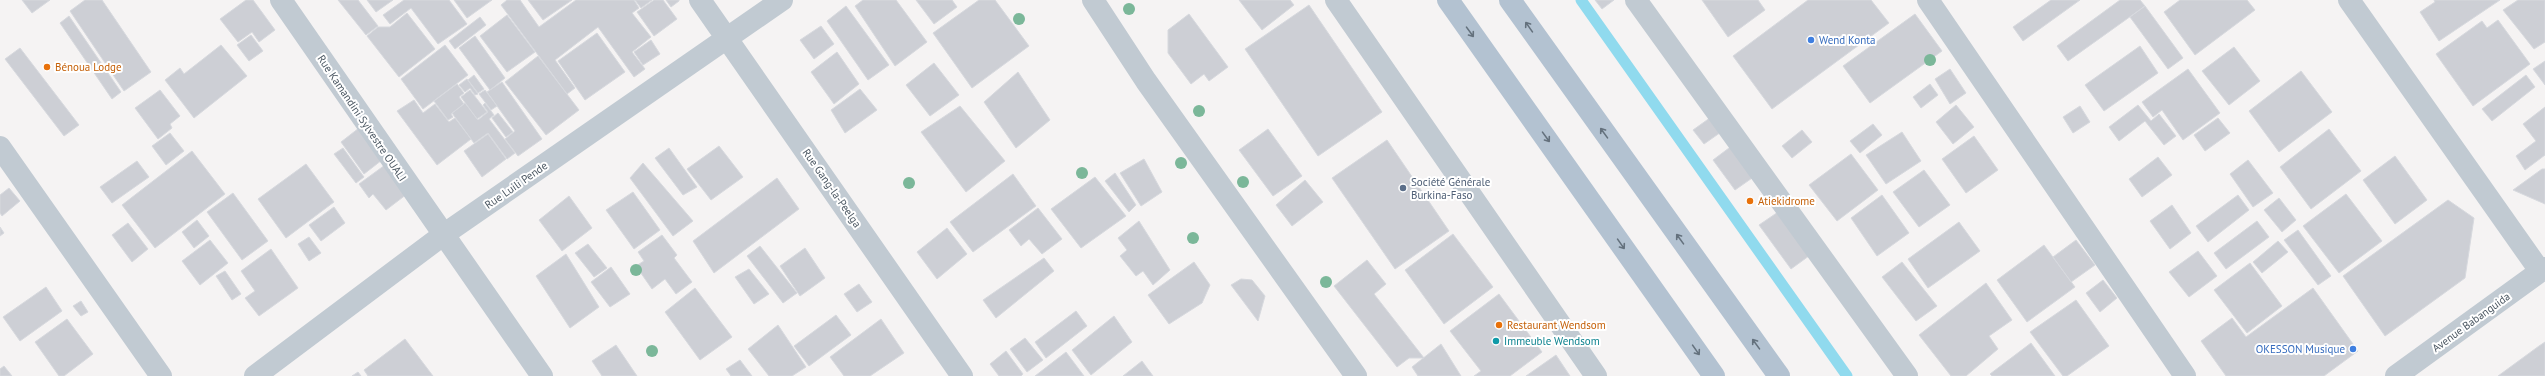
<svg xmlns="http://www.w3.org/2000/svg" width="2545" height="376" font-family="'PT Sans',sans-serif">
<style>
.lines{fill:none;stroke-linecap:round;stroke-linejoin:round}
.stream{stroke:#90daee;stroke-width:11}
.building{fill:#cdcfd5;stroke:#d7d9de}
.minor{stroke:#c1cad2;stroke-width:22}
.major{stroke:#b3c2d1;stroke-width:22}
.tree{fill:#7bb799}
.oneway{stroke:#64717d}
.shop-dot{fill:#3f7fe0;stroke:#fff;stroke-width:1.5}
.food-dot{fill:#e8710a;stroke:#fff;stroke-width:1.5}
.service-dot{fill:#5c6f8a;stroke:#fff;stroke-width:1.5}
.culture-dot{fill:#0f9aa8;stroke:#fff;stroke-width:1.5}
.labels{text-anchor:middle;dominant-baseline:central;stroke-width:4;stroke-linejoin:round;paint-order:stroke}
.shop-label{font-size:11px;fill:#366cbe;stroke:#fff;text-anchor:start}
.food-label{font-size:11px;fill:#c56008;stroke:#fff;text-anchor:start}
.street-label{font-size:11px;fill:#4a5661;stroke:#fff}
.service-label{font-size:11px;fill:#4e5e75;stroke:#fff;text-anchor:start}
.culture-label{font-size:11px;fill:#0d838f;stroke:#fff;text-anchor:start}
</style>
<rect width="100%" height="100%" fill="#f5f3f3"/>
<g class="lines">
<!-- stream -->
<path class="stream" d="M1581,0L1847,376"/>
</g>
<!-- building -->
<path class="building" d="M22,0H50L32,13Z
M85,0H102L151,72L124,91L70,11Z
M246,0H253L275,30L259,42L252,32L238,42L220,19Z
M338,0H358L378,26L366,35Z
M367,0H393L376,12Z
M404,0H449L467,24L438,44L411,8L390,24L383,15Z
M454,0H492L467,18Z
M507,0H520L539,27L576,0H634L639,8L632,13L651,37L632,52L645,69L634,77L598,27L555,60L575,88L567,94L501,5Z
M528,0H572L543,20Z
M635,0H652L641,8Z
M654,0H663L677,19L654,36L637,12Z
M666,0H679V1L671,7Z
M863,0H896L927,42L895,66L855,6Z
M916,0H952L957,7L934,24Z
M979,0H995L1029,46L972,88L933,33Z
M1239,0H1290L1294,5L1262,30Z
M1595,0H1614L1602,9Z
M1702,0H1758L1765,10L1728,37Z
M1808,0H1871L1889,23L1772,109L1733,56Z
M2051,0H2080L2023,41L2013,27Z
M2120,0H2140L2145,6L2068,61L2057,46Z
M2180,0H2247L2255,10L2195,55L2164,12Z
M2434,0H2500L2439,41L2420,12L2435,2Z
M2518,0H2545V42L2534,49L2503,10Z
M1309,5L1382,112L1318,156L1245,49Z
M846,6L889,65L868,80L827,21Z
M2145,6L2183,58L2168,69L2130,17Z
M407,13L435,49L399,77L367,36L378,27H390Z
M1189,14L1228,67L1209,81L1204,74L1191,84L1168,53V30Z
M1915,14L1942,51L1870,103L1843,66Z
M507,15L535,52L507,72L480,36Z
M69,16L121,92L112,99L60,23Z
M480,17L486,25L455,49L449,41Z
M2498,20L2530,64L2473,106L2436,54L2482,21L2487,28Z
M821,26L834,44L814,59L800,40Z
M597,33L625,72L585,100L558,61Z
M251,35L263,51L249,61L237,45Z
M475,36L505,78L490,90L459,48Z
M651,40L660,54L643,65L634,52Z
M221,45L247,76L194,118L165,80L180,68L184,74Z
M445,45L468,75L423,109L401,79Z
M2140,46L2158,73L2104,111L2085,85Z
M2234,47L2260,81L2229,105L2202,71Z
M20,48L79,125L64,136L5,59Z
M837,52L859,84L834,104L811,72Z
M538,56L579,110L546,135L505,82Z
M2545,61V85L2533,69Z
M934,63L959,95L930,116L906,85Z
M1950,69L1966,93L1950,104L1935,79Z
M2188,69L2220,113L2183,140L2162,110L2153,117L2142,102Z
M2301,71L2332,112L2279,152L2249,111Z
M1018,72L1050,120L1016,148L984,102Z
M474,75L484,89L478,93L468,80Z
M2526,75L2535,87L2492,121L2482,109Z
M467,79L478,94L475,95L470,88L465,92L459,85Z
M502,82L542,139L518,156L505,139L515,131L487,92Z
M457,84L464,93L459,97L464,104L451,114L453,117L448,120L434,101Z
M1930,84L1938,95L1921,108L1913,97Z
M860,89L877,110L845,133L831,110Z
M160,90L180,116L170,124L172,128L158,139L135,108Z
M470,90L487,112L477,119L461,97Z
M485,90L497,106L491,110L479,94Z
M414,100L423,113L435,104L449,122L455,118L471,139L437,165L397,111Z
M465,103L478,120L488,112L483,105L485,103L494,115L489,119L515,153L507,159L488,133L474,143L452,113Z
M1956,105L1974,127L1953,144L1936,122Z
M2138,105L2151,121L2159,114L2176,136L2164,145L2145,121L2119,141L2109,127Z
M960,106L1005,161L966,192L921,132Z
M2080,106L2090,122L2073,133L2063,117Z
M2545,107V155L2525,170L2516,156L2536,141L2523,124Z
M498,113L513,132L506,137L492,118Z
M1714,115L1724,130L1704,144L1693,130Z
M2218,118L2230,133L2205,151L2194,135Z
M1873,124L1882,135L1860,153L1850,141Z
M359,128L382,160L364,174L341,142Z
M1268,129L1302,176L1273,196L1239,150Z
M2329,129L2361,171L2311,209L2280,167Z
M1802,130L1812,142L1792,158L1782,146Z
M1902,132L1921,161L1886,184L1866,155Z
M170,133L184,151L166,165L152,146Z
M488,134L506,159L482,177L464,151Z
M1974,136L1998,170L1966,193L1942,159Z
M1387,140L1449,231L1395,269L1332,178Z
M1733,145L1755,176L1735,190L1713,160Z
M719,146L743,177L711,200L687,169Z
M343,148L364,177L356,183L334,154Z
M669,148L697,187L683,195L655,158Z
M192,151L225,194L155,248L122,205Z
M1851,154L1878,190L1837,221L1809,185Z
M2395,156L2427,200L2395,224L2363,180Z
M2158,157L2172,175L2142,197L2129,179Z
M1144,159L1162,192L1141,206L1120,173Z
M2248,160L2273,193L2253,207L2230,174Z
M137,161L149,177L112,203L100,187Z
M643,163L693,221L673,236L630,178Z
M306,164L334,202L286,238L258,199Z
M385,165L407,194L386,210L373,194L369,198L359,184Z
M2542,169H2545V204L2513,190Z
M1924,170L1950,205L1919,227L1893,192Z
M1115,173L1136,205L1129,212L1105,181Z
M1013,174L1036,206L973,252L950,222Z
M1095,177L1126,216L1081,248L1051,209Z
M777,178L799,209L714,273L693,241Z
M1305,180L1323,202L1292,226L1276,205Z
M9,188L20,201L2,216L0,213V195Z
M633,192L660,230L634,249L606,210Z
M233,193L268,241L242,260L207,212Z
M2346,194L2382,241L2339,273L2303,226Z
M1882,195L1909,233L1877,256L1851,218Z
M2238,195L2249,210L2208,242L2196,226Z
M569,196L592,228L562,251L539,220Z
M2279,198L2296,220L2282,232L2264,210Z
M2448,200L2474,218L2465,278L2385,336L2343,276Z
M2172,205L2191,233L2170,249L2150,221Z
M334,207L345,223L321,241L309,225Z
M1038,208L1062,239L1042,254L1029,239L1021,246L1009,230Z
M1781,210L1813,253L1791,269L1759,225Z
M197,220L209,236L194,248L182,232Z
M1139,221L1170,270L1153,285L1143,271L1136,276L1120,256L1127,250L1118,238Z
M2257,221L2269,237L2226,269L2214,253Z
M1959,222L1980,251L1928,288L1908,259Z
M128,223L148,249L132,262L112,235Z
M0,227L4,233L0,236Z
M947,228L967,254L937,279L917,252Z
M2298,230L2331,276L2318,285L2284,240Z
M1453,234L1493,287L1444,324L1405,270Z
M662,235L677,255L674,258L692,282L676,294L665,279L652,289L636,266L644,261L638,252Z
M309,237L321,253L309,261L298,244Z
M210,240L228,263L200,285L182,261Z
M2076,240L2095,265L2071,282L2053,257Z
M2278,241L2288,252L2262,273L2253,262Z
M588,244L607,268L594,277L575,253Z
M2044,245L2075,287L2027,322L1997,280Z
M760,246L797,293L783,303L747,256Z
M805,248L825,278L800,296L780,266Z
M271,249L298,288L259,316L245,298L255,291L241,271Z
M2198,251L2217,276L2189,297L2169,272Z
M566,254L599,307L570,328L536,276Z
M1044,258L1054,271L996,318L983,300Z
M1367,260L1386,284L1374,294L1424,358H1409L1397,367L1334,286Z
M1194,262L1210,285L1202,303L1169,324L1148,295Z
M1902,262L1937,306L1916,321L1882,277Z
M2250,263L2282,306L2247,333L2214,290Z
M611,267L630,294L610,307L591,282Z
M749,269L769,294L754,304L735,277Z
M225,271L241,294L232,300L216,276Z
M1241,279L1252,280L1265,296L1258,321L1231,285Z
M2103,280L2117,298L2100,312L2086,293Z
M1986,283L2012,320L1989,336L1998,349L1966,376H1951L1919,335Z
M859,284L872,302L857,312L844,294Z
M46,287L62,311L20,341L3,317Z
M695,288L732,337L700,360L665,312Z
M2313,288L2358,351L2324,376H2226L2201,341L2232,318L2246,337Z
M1499,294L1542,352L1510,376H1474L1481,371L1450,331Z
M2076,300L2109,346L2067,376H2063L2030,332Z
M81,301L88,312L81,316L73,306Z
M1076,311L1087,326L1046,358L1035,342Z
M836,315L851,335L809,366L794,346Z
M1114,316L1132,342L1091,375L1072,350Z
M67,319L93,354L64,376H59L35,342Z
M881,319L904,353L870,376H844L830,357Z
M778,325L806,367L792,376H769L748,349Z
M1025,338L1043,360L1027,372L1010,349Z
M405,339L433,376H368L364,370Z
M2545,342V376H2498L2539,346Z
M2031,343L2055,376H1992L1990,374Z
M1441,344L1461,376H1418L1412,367Z
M616,345L637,376H602L592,361Z
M1006,351L1023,374L1021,376H999L990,364Z
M1066,352L1084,376H1035Z
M1556,355L1570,376H1526Z
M740,360L752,376H731L726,369Z
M1142,361L1153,376H1123Z
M4,366L12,376H0V369Z
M358,372L361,376H352Z"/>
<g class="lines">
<!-- minor -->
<path class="minor" d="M281,0L542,376
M700,0L962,376
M1093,0L1146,81L1356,376
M1336,0L1596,376
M1636,0L1907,376
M1928,0L2185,376
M2349,0L2540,271
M0,147L161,376
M255,376L443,235L782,0
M2396,376L2545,268"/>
<!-- major -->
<path class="major" d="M1448,0L1714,376
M1510,0L1779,376"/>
</g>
<!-- trees -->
<g class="tree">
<circle cx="1129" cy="9" r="6"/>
<circle cx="1019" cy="19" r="6"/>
<circle cx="1930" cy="60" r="6"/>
<circle cx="1199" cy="111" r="6"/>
<circle cx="1181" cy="163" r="6"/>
<circle cx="1082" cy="173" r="6"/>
<circle cx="1243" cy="182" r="6"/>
<circle cx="909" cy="183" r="6"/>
<circle cx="1193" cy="238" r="6"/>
<circle cx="636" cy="270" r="6"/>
<circle cx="1326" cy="282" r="6"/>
<circle cx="652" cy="351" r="6"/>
</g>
<!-- one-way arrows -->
<defs><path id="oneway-shaft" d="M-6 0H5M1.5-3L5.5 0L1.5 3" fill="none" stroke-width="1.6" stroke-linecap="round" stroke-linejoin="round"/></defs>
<g class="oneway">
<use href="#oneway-shaft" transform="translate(1529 27) rotate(-125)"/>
<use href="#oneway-shaft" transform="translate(1470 32) rotate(54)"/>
<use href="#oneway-shaft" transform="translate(1604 133) rotate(-126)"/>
<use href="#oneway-shaft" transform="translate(1546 137) rotate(54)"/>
<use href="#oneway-shaft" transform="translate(1680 239) rotate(-126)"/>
<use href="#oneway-shaft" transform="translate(1621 244) rotate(55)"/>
<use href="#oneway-shaft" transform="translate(1756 344) rotate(-126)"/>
<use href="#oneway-shaft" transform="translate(1696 350) rotate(55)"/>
</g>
<!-- markers -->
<g class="shop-dot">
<circle cx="1811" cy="40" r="4"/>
<circle cx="2353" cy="349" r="4"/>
</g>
<g class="food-dot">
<circle cx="47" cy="67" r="4"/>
<circle cx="1750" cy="201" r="4"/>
<circle cx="1499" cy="325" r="4"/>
</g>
<circle class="service-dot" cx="1403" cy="188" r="4"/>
<circle class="culture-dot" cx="1496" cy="341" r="4"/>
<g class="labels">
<!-- shop labels -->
<g class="shop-label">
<text x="1819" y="40">Wend Konta</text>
<text x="2345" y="349" text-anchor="end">OKESSON Musique</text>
</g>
<!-- food labels -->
<g class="food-label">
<text x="55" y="67">Bénoua Lodge</text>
<text x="1758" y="201">Atiekidrome</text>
<text x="1507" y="325">Restaurant Wendsom</text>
</g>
<!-- street labels -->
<g class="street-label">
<text transform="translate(362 118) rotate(56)">Rue Kamandini Sylvestre OUALI</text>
<text transform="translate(516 185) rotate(-35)">Rue Luili Pende</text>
<text transform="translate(832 188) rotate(55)">Rue Gang-la-Peelga</text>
<text transform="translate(2471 322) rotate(-36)">Avenue Babanguida</text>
</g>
<!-- service labels -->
<g class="service-label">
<text x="1411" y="182">Société Générale<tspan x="1411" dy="13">Burkina-Faso</tspan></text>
</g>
<!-- culture labels -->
<g class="culture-label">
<text x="1504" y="341">Immeuble Wendsom</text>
</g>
</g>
</svg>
